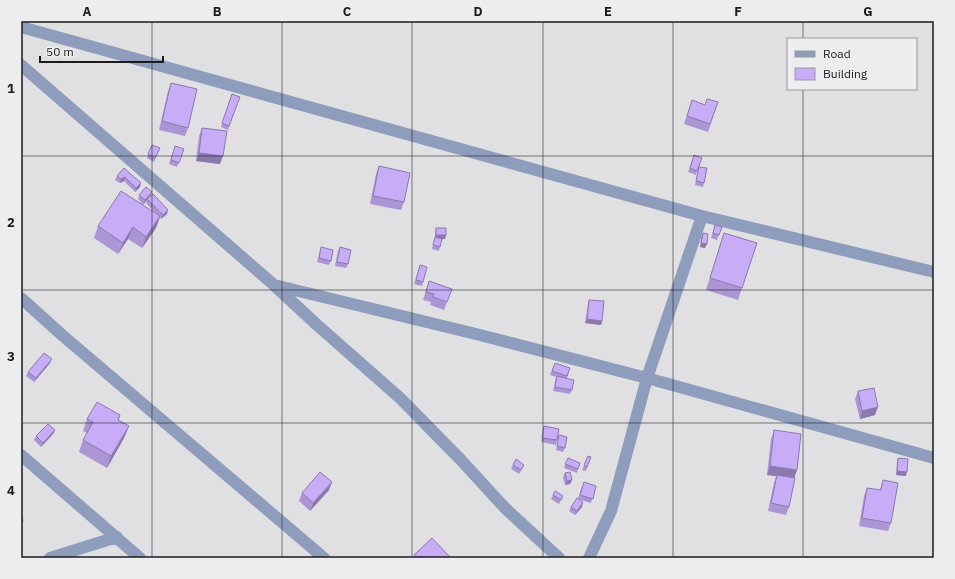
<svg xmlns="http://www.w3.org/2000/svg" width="955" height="579" font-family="'IBM Plex Sans',sans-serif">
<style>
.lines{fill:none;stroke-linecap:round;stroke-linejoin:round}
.minor{stroke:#8d9dbb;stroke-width:12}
.wall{fill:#ab95d5}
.shaded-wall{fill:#8b79ae}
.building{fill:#c7adf8;stroke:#8b79ae}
.grid{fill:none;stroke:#1b1b1c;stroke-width:1;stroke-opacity:0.55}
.neatline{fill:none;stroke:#1b1b1c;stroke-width:1.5}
.grid-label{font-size:13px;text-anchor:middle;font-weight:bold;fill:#1b1b1c}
</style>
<rect width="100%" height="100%" fill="#e0e0e2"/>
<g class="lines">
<!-- minor -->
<path class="minor" d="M21,27L702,216L934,272
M21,65L274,285L476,334L647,378L934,458
M275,286L316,324L400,398L460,459L505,508L559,558
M21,298L62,335L324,558
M21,455L140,558
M50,558L117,537
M589,558L611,511L647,378L702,216"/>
</g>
<!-- wall -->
<path class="wall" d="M171,83L188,128L185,136L159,130L168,91Z
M232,94L240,97L228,130L221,127Z
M692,100L705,105L718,102L708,132L684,124Z
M202,128L220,164L196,161L199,136Z
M175,146L184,149L177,167L169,164Z
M160,148L154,162L147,158L148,154Z
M694,155L697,171L696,175L688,172Z
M379,166L404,202L401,210L370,204L376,174Z
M699,167L704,183L703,187L695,185L698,171Z
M124,168L140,187L135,192L124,181L120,183L115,180L117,176Z
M152,192L150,196L167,214L161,219L160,217L156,228L142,248L128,239L118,254L94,238L98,226L156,214L146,203L147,200L143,205L138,199L139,195Z
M715,225L722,227L717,240L711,238Z
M436,228L446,235L445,239H442L439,251L432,249L435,237V232Z
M703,233L705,248L700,247L701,237Z
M724,233L742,288L738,300L706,290Z
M321,247L331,261L329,265L317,262Z
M340,247L348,264L346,268L335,266L338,251Z
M420,265L423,282L422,286L414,284Z
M429,281L452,289L444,310L430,305L431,302L423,300Z
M589,300L602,321L601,325L585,323L588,304Z
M50,363L34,382L26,376L28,372Z
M555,363L570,368L567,378L572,390L570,394L553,391L556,377L550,375Z
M858,391L875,415L860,419L855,399Z
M120,415L119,420L129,426L124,438L107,468L79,452L83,440L87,433L83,431L87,419Z
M544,426L557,440L556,445L541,442L543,430Z
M55,430L53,434L41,447L34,440L36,436Z
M774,430L797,470L794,478L789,507L786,515L768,511L774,483L776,476L767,475L771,439Z
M559,435L565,448L563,452L556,450Z
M588,456L591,457L586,471L582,470Z
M568,458L580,463L577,473L564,468Z
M898,458L906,476L896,475L897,462Z
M513,465H524L522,469L519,474L511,469Z
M565,473L572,480L570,484L565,485L563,477Z
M883,480L891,523L888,531L859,526L864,496L867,488L880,490Z
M582,486H596L591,503L578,499Z
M329,490L310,511L299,501L302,493Z
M553,495L563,496L559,504L551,499Z
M571,507H582L575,515L569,511Z"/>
<!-- shaded-wall -->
<path class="shaded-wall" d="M199,153L223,156L220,164L196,161Z
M125,177L124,181L120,183L121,179Z
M141,183L140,187L135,192L136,188Z
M152,192L150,196L143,205L145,200Z
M168,210L167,214L161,219L163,215Z
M160,216L156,228L142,248L146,237Z
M133,227L128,239L118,254L123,243Z
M436,235H446L445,239H435Z
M701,243L707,244L705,248L700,247Z
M587,319L602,321L601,325L585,323Z
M52,359L50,363L34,382L36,378Z
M878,407L875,415L860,419L862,411Z
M129,426L124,438L107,468L111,456Z
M55,430L53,434L41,447L43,443Z
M770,466L797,470L794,478L767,475Z
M897,471L907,472L906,476L896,475Z
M572,480L570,484L565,485L567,481Z
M332,482L329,490L310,511L313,503Z
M583,502L582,507L575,515L577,511Z
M23,521L22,525L21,526V522Z"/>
<!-- building -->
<path class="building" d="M171,83L197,89L188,128L162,121Z
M232,94L240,97L229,126L222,123Z
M707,99L718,102L710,124L687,116L692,100L705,105Z
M202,128L227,131L223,156L199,153Z
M152,145L160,148L155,158L148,154Z
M175,146L184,149L179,163L171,160Z
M694,155L702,158L697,171L690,168Z
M379,166L410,173L404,202L373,196Z
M699,167L707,168L704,183L696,181Z
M124,168L141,183L136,188L125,177L121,179L117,176Z
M146,187L152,192L145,200L139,195Z
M121,191L160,216L146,237L133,227L123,243L98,226Z
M153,194L168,210L163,215L147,199Z
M715,225L722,227L719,235L713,233Z
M436,228H446V235H436Z
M703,233L708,234L707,244L701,243Z
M724,233L757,243L742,288L710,278Z
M435,237L442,239L440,247L433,245Z
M321,247L333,250L331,261L319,258Z
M340,247L351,250L348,264L337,262Z
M420,265L427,267L423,282L416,280Z
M429,281L452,289L447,302L433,297L434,294L426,292Z
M589,300L604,301L602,321L587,319Z
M44,353L52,359L36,378L28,372Z
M555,363L570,368L567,376L552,371Z
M557,376L574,380L572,390L555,387Z
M874,388L878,407L862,411L858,391Z
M97,402L120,415L118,420L129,426L111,456L83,440L93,422L87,419Z
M48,424L55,430L43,443L36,436Z
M544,426L559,429L557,440L542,438Z
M774,430L801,434L797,470L770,466Z
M559,435L567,437L565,448L557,446Z
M588,456L591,457L587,467L584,465Z
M568,458L580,463L578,469L565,464Z
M898,458L908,459L907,472L897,471Z
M516,459L524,465L521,470L513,465Z
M320,472L332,482L313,503L302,493Z
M570,472L572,480L567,481L565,473Z
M777,475L795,478L789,507L771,503Z
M883,480L898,483L891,523L862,518L867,488L881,490Z
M584,482L596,486L593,499L580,495Z
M555,491L563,496L561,500L553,495Z
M577,498L583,502L577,511L571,507Z
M21,513L23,521L21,522Z
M432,538L451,558H417L414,555Z"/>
<!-- grid -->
<path class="grid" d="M152,21V558M282,21V558M412,21V558M543,21V558M673,21V558M803,21V39M803,89V558M21,156H934M21,290H934M21,423H934"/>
<!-- border -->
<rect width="955" height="579" fill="none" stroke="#ededef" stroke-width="44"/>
<!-- legend -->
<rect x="787" y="38" width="130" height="52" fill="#ededef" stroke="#99999b"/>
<rect x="795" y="51" width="20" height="6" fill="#8d9dbb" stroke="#99999b"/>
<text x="823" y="58" font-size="12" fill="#1b1b1c">Road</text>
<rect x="795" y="68" width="20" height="12" fill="#c7adf8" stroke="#99999b"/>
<text x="823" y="78" font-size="12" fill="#1b1b1c">Building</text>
<!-- scale -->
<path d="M40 56v6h123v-6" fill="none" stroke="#1b1b1c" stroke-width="2"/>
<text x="46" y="56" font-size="12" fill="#1b1b1c" stroke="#ededef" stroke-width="3" paint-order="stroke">50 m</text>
<rect x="22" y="22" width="911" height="535" class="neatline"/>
<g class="grid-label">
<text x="87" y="16">A</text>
<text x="217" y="16">B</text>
<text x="347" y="16">C</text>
<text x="478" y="16">D</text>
<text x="608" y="16">E</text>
<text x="738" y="16">F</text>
<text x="868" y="16">G</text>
<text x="11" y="93">1</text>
<text x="11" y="227">2</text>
<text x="11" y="361">3</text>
<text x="11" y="495">4</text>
</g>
</svg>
